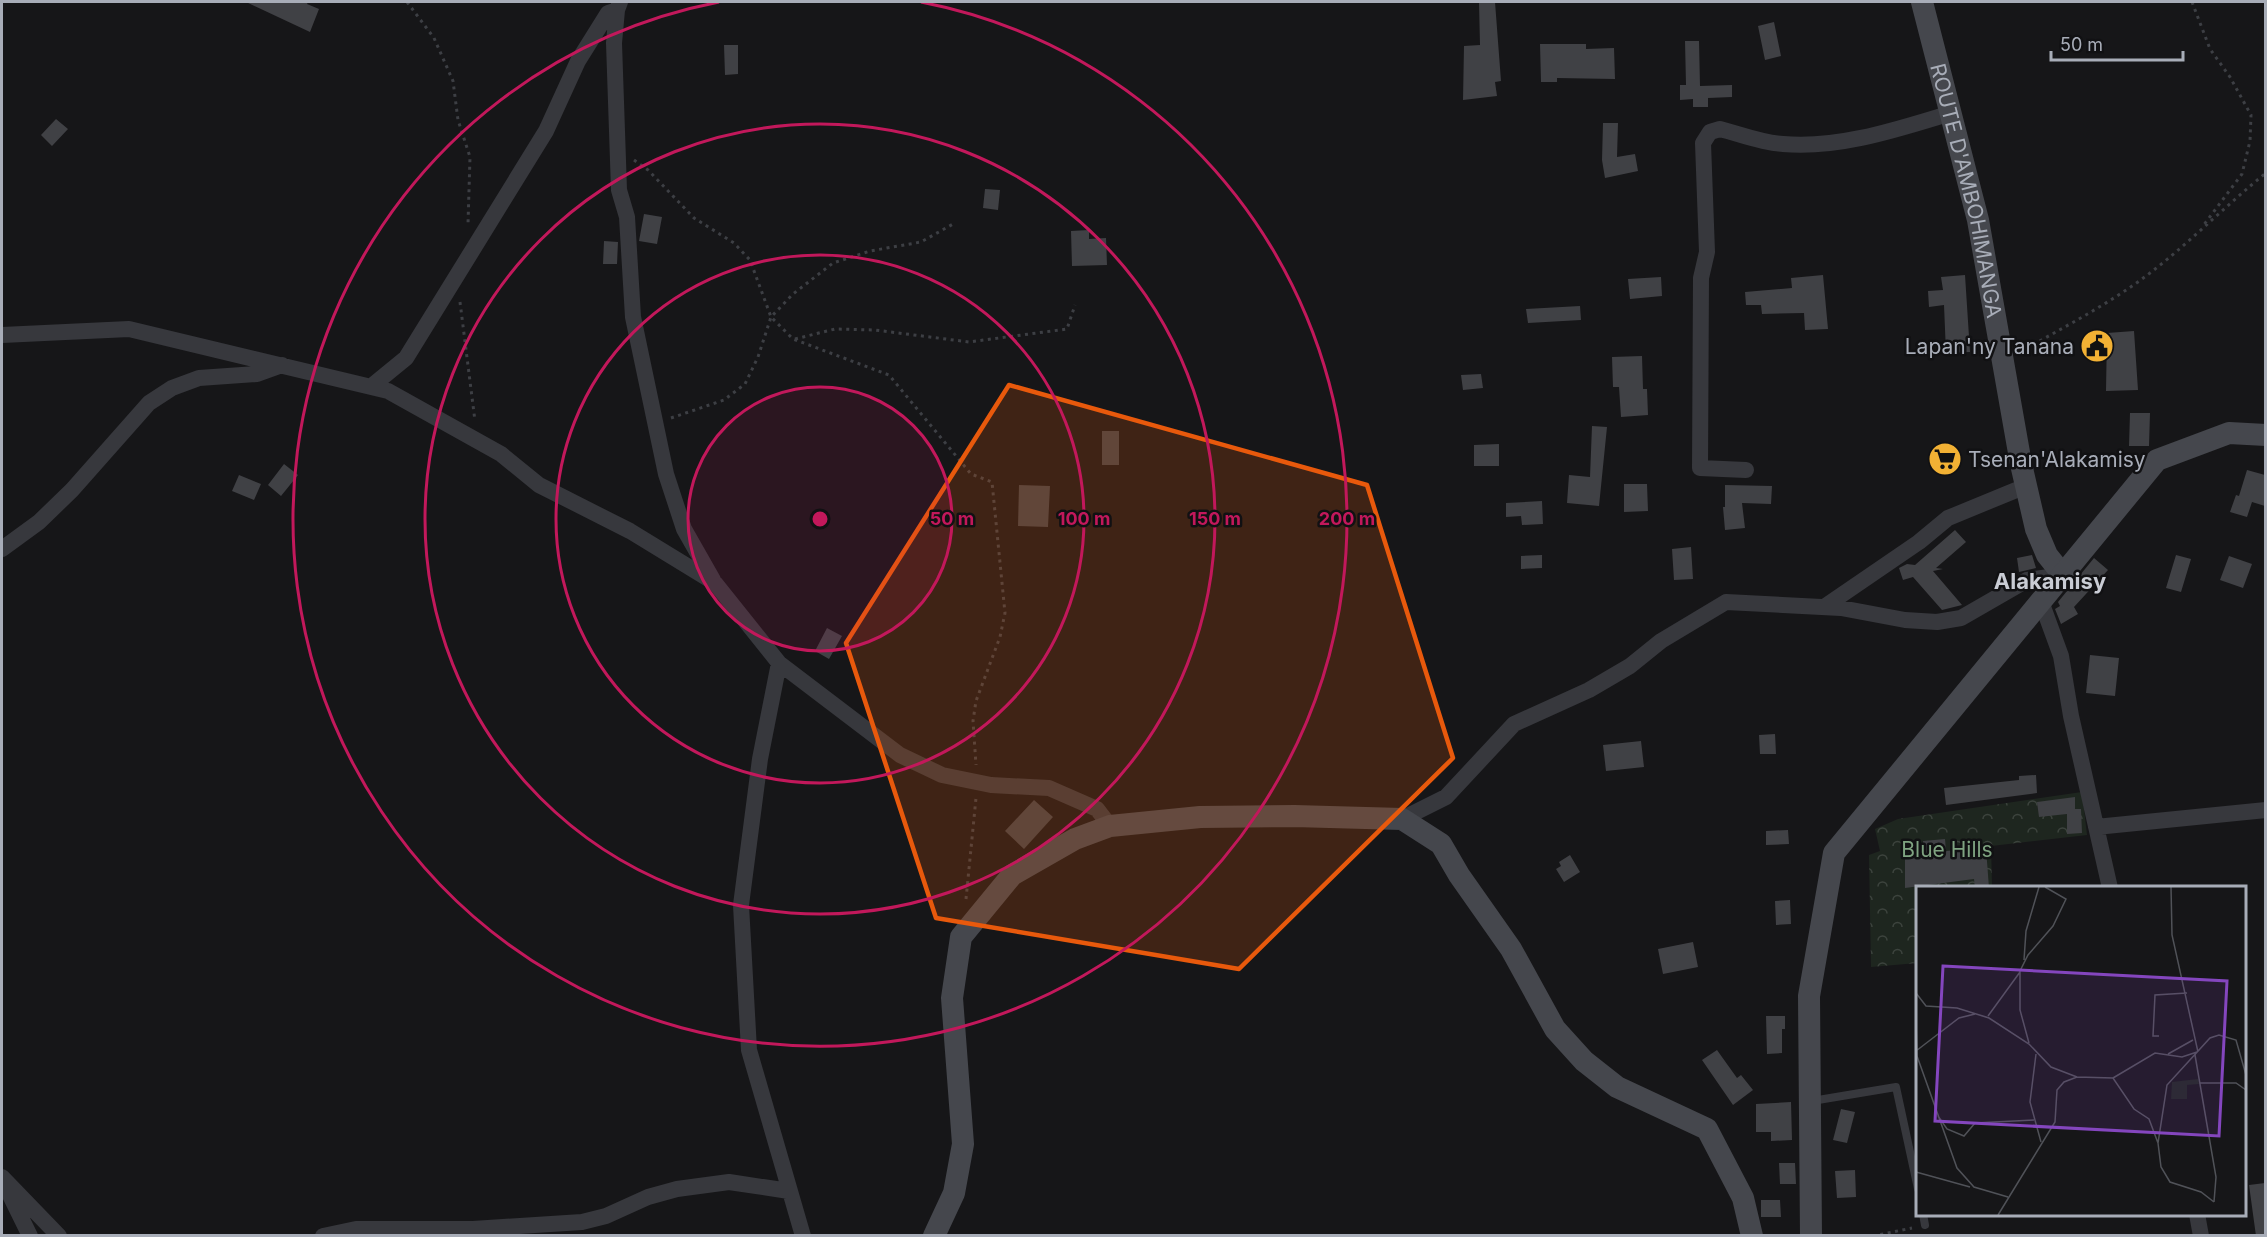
<svg xmlns="http://www.w3.org/2000/svg" width="2267" height="1237" font-family="Inter,sans-serif">
<style>
.forest{fill:url(#forest-crowns)}
.building{fill:#404145}
.lines{fill:none;stroke-linecap:round;stroke-linejoin:round}
.path{stroke:#3d3f44;stroke-width:3;stroke-dasharray:3 4.5;stroke-linecap:butt}
.lane{stroke:#37383d;stroke-width:8}
.street{stroke:#37383d;stroke-width:16}
.secondary{stroke:#45474d;stroke-width:22}
.marked{fill:#e8590c;fill-opacity:0.2;stroke:#e8590c;stroke-width:4.5;stroke-linejoin:round}
.ring{fill:none;stroke:#c2185b;stroke-width:3}
.labels{text-anchor:middle;dominant-baseline:central;stroke-width:5;stroke-linejoin:round;paint-order:stroke}
.street-label{font-size:21px;fill:#a8adb8;stroke:#111113}
.poi-label{font-size:21px;fill:#a8adb8;stroke:#111113;text-anchor:end}
.park-label{font-size:21px;fill:#7fa381;stroke:#111113}
.neighbourhood-label{font-size:22px;font-weight:bold;fill:#c9ccd4;stroke:#111113}
.inset-road{fill:none;stroke:#505258;stroke-width:1.5}
.view{fill:#8446be;fill-opacity:0.15;stroke:#8446be;stroke-width:3}
.inset-edge{fill:none;stroke:#a8adb8;stroke-width:3}
.centre{fill:#c2185b;stroke:#111113;stroke-width:3}
.ring-label{font-size:18px;text-anchor:middle;font-weight:bold;fill:#c2185b;stroke:#111113;stroke-width:5;stroke-linejoin:round;paint-order:stroke}
</style>
<defs>
<pattern id="forest-crowns" width="20" height="18" patternUnits="userSpaceOnUse" patternTransform="scale(1.5)"><rect width="20" height="18" fill="#1e261f"/><path d="M2 6a3 3 0 1 1 6 0M12 15a3 3 0 1 1 6 0" fill="none" stroke="#3c433d"/></pattern>
</defs>
<rect width="100%" height="100%" fill="#161618"/>
<!-- forest -->
<path class="forest" d="M2082,792L2087,835L1991,846L1992,887L1918,888L1917,963L1871,967L1869,855L1880,851L1875,829L1898,819Z"/>
<!-- building -->
<path class="building" d="M246,2H308L307,4L319,9L310,32Z
M1479,2H1495L1501,81L1495,82L1497,96L1463,100L1464,46L1480,45Z
M1774,22L1781,56L1765,60L1758,26Z
M1685,41H1699L1700,86L1732,85V97L1708,98V107H1693V99L1680,100V85H1686Z
M1540,44H1586V49L1614,48L1615,79L1557,78V82H1541Z
M724,45H738V74L725,75Z
M56,119L68,129L52,146L41,135Z
M1603,123H1618L1617,157L1635,154L1638,171L1605,178L1602,160Z
M985,189L1000,190L998,210L983,208Z
M644,214L662,217L657,244L639,241Z
M1089,230V239L1106,238L1107,265L1072,266L1071,231Z
M604,241L618,242L617,264H603Z
M1823,275L1828,329L1805,330L1804,313L1762,314L1761,305H1746L1745,292L1792,288L1791,278Z
M1965,275L1970,352L1946,353L1944,305L1929,307L1928,291L1943,290L1941,277Z
M1661,277L1662,296L1630,299L1628,279Z
M1580,306L1581,320L1528,323L1526,309Z
M2134,331L2138,390L2106,391L2107,333Z
M1642,356L1643,389H1647L1648,415L1621,417L1619,387H1613L1612,357Z
M1481,374L1483,388L1463,390L1461,375Z
M2130,413H2150L2149,446H2129Z
M1592,426L1607,427L1599,506L1567,503L1569,475L1590,477Z
M1102,431H1119V465H1102Z
M1499,444V466H1474V445Z
M284,464L298,475L281,496L268,485Z
M2247,470L2265,475V506L2252,502L2247,517L2230,512L2236,495L2239,496Z
M239,475L261,484L254,500L232,491Z
M1624,484H1647L1648,511L1624,512Z
M1019,485L1050,486L1048,527L1018,526Z
M1725,485L1772,486L1771,504L1742,503L1745,528L1725,530L1723,507H1725Z
M1542,501L1543,524L1522,525L1521,516L1506,517V503Z
M1955,530L1966,542L1936,568L1943,569L1933,571L1962,605L1942,610L1913,577L1903,580L1899,568L1907,564L1915,565Z
M1691,547L1693,579L1674,580L1672,549Z
M1542,555V568L1521,569V556Z
M2032,555L2036,568L2019,572L2017,558Z
M2176,555L2191,559L2181,592L2166,588Z
M2229,556L2252,564L2243,588L2220,580Z
M2094,558L2108,570L2074,607L2078,614L2061,624L2055,609L2060,606L2058,602Z
M827,628L842,636L829,659L815,651Z
M2090,655L2119,658L2115,696L2086,693Z
M1775,734L1776,754H1760L1759,735Z
M1641,741L1644,767L1606,771L1603,745Z
M2036,775L2037,793L1946,805L1944,788L2019,780V776Z
M2075,797V809H2081L2082,833L2067,834V814L2039,817L2037,802Z
M1034,800L1053,817L1024,849L1005,831Z
M1788,830L1789,844L1766,845V831Z
M1945,839L1946,851L1986,848L1989,888H1975L1974,879L1905,888V856H1924L1923,841Z
M1570,855L1580,872L1564,882L1556,869L1561,866L1559,862Z
M1790,900L1791,924L1776,925L1775,901Z
M1693,942L1698,967L1663,974L1658,949Z
M1766,1016H1785V1029H1782V1053L1767,1054Z
M1717,1050L1737,1078L1741,1075L1753,1090L1733,1105L1702,1060Z
M1791,1102L1792,1140L1771,1141V1132H1756V1104Z
M1841,1109L1855,1112L1847,1143L1833,1140Z
M1779,1163H1795L1796,1184H1780Z
M1855,1170L1856,1197L1837,1198L1835,1171Z
M2265,1183V1236H2256L2249,1185Z
M1761,1200H1780L1781,1217H1761Z"/>
<g class="lines">
<!-- path -->
<path class="path" d="M407,2L434,38L453,81L458,120L470,157L468,224
M2192,2L2210,49L2230,77L2251,115L2250,141L2242,174L2203,226
M634,160L648,170L694,218L734,243L750,260L771,317L793,339L889,375L971,474L992,482L1005,613L1000,637L976,701L973,721L976,765
M460,302L475,421
M795,339L835,329L875,330L969,342L1067,329L1075,305
M2020,352C2059,330 2099,309 2135,284C2182,251 2221,209 2266,173
M671,418L724,400L745,384L758,357L771,317L793,294L833,263L870,251L921,242L953,224
M966,899L976,798
M1873,1236L1912,1228"/>
<!-- lane -->
<path class="lane" d="M1812,1101L1896,1087L1918,1189
M1923,1214L1925,1225"/>
<!-- street -->
<path class="street" d="M620,2L617,10L614,43L619,190L627,217L633,317L666,474L684,529L713,580
M2,335L129,329L388,391L501,454L539,485L630,531L715,583L779,663L900,755L942,775L991,785L1049,788L1097,809L1110,826
M373,385L406,358L546,131L578,61L608,13L617,10
M1746,470L1700,468L1701,278L1707,252L1703,143L1710,132L1720,129C1740,134 1762,143 1783,144C1839,149 1898,129 1951,113
M2,549L39,522L72,490L149,403L172,388L199,378L257,374L282,365
M2042,604L2061,656L2071,716L2110,888
M1824,607L1919,542L1948,518L2026,486
M779,663L760,759L741,905L749,1050L803,1236
M1402,819L1446,797L1514,724L1589,690L1630,666L1661,641L1726,602L1841,608L1905,620L1937,622L1961,618L2027,580L2063,575
M2096,827L2266,810
M2,1177L59,1236
M4,1183L30,1236
M2197,1214L2201,1236
M323,1236L356,1229H473L582,1222L606,1216L648,1197L677,1189L729,1182L789,1191"/>
<!-- secondary -->
<g class="secondary">
<path id="s1" d="M1922,2L1978,220L2021,464L2036,529L2047,555L2063,575"/>
<path d="M934,1236L954,1193L963,1144L952,998L961,937L1012,875L1075,839L1110,826L1200,817L1294,816L1402,819L1441,844L1459,875L1511,949L1555,1029L1584,1061L1617,1087L1707,1129L1743,1198L1752,1236"/>
<path d="M1811,1236L1809,996L1834,853L2157,460L2229,433L2266,435"/>
</g>
</g>
<!-- marked area -->
<path class="marked" d="M1009,385L1367,485L1453,758L1239,969L936,918L846,643Z"/>
<!-- distance rings -->
<circle cx="820" cy="519" r="132" fill="#c2185b" fill-opacity=".12"/>
<g class="ring">
<circle cx="820" cy="519" r="132"/>
<circle cx="820" cy="519" r="264"/>
<circle cx="820" cy="519" r="395"/>
<path d="M921 2A527 527 0 1 1 719 2"/>
</g>
<!-- icons -->
<defs>
<g id="civic-disc" transform="scale(1.725)"><circle r="9.5" fill="#f2b134" stroke="#111113"/><path d="M-.6-6.5H3V-4.5H.6V-3L4-1V1h2V6H-6V1h2V-1L-.6-3ZM-1.2 2.5V6h2.4V2.5Z" fill="#111"/></g>
<g id="supermarket-disc" transform="scale(1.725)"><circle r="9.5" fill="#f2b134" stroke="#111113"/><path d="M-6-5.5h2.5l.6 2H6L4.5 2H-2.5L-4.4-4H-6ZM-1.5 3.2a1.3 1.3 0 1 0 .1 0ZM3 3.2a1.3 1.3 0 1 0 .1 0Z" fill="#111"/></g>
</defs>
<g fill-rule="evenodd">
<use href="#civic-disc" x="2097" y="346"/>
<use href="#supermarket-disc" x="1945" y="459"/>
</g>
<g class="labels">
<!-- street labels -->
<g class="street-label">
<text stroke="none"><textPath href="#s1" startOffset="194">ROUTE D'AMBOHIMANGA</textPath></text>
</g>
<!-- poi labels -->
<g class="poi-label">
<text x="2074" y="346">Lapan'ny Tanana</text>
<text x="1968" y="459" text-anchor="start">Tsenan'Alakamisy</text>
</g>
<!-- park labels -->
<g class="park-label">
<text x="1947" y="849">Blue Hills</text>
</g>
<!-- neighbourhood labels -->
<g class="neighbourhood-label">
<text x="2050" y="581">Alakamisy</text>
</g>
</g>
<!-- overview -->
<g transform="translate(1916 886)">
<rect width="330" height="330" fill="#161618"/>
<path d="M282,193L283,198L271,199V213H255L256,196Z" fill="#1e261f"/>
<path class="inset-road" d="M255,1L256,49L282,166M108,74L110,45L123,1M0,107L10,120L41,122L73,132L113,158L135,181L161,191M72,130L104,86M0,135L1,170L41,282L58,301L92,311M243,150H237L239,109L271,107M113,157L104,124V85L112,69L137,40L150,13L129,1M0,165L43,132L59,128M120,168L114,216L125,256M252,168L277,154M279,169L300,291L298,316M197,192L239,167L266,171L281,166M284,197H320L330,204M22,230L31,243L48,250L59,237L118,234M242,257L245,281L254,296L285,306L298,316M0,286L54,301M82,329L139,236L141,204L148,196L161,191L197,192L218,223L233,233L242,257L251,199L294,152L303,149L320,154L330,189"/>
<path class="view" d="M27,80L311,95L303,250L19,235Z"/>
<rect width="330" height="330" class="inset-edge"/>
</g>
<circle cx="820" cy="519" r="9" class="centre"/>
<g class="ring-label">
<text x="952" y="525">50 m</text>
<text x="1084" y="525">100 m</text>
<text x="1215" y="525">150 m</text>
<text x="1347" y="525">200 m</text>
</g>
<!-- border -->
<rect width="2267" height="1237" fill="none" stroke="#a8adb8" stroke-width="6"/>
<!-- scale -->
<path d="M2051 51v9h132v-9" fill="none" stroke="#a8adb8" stroke-width="3"/>
<text x="2060" y="51" font-size="18" fill="#a8adb8" stroke="#111113" stroke-width="4.5" paint-order="stroke">50 m</text>
</svg>
